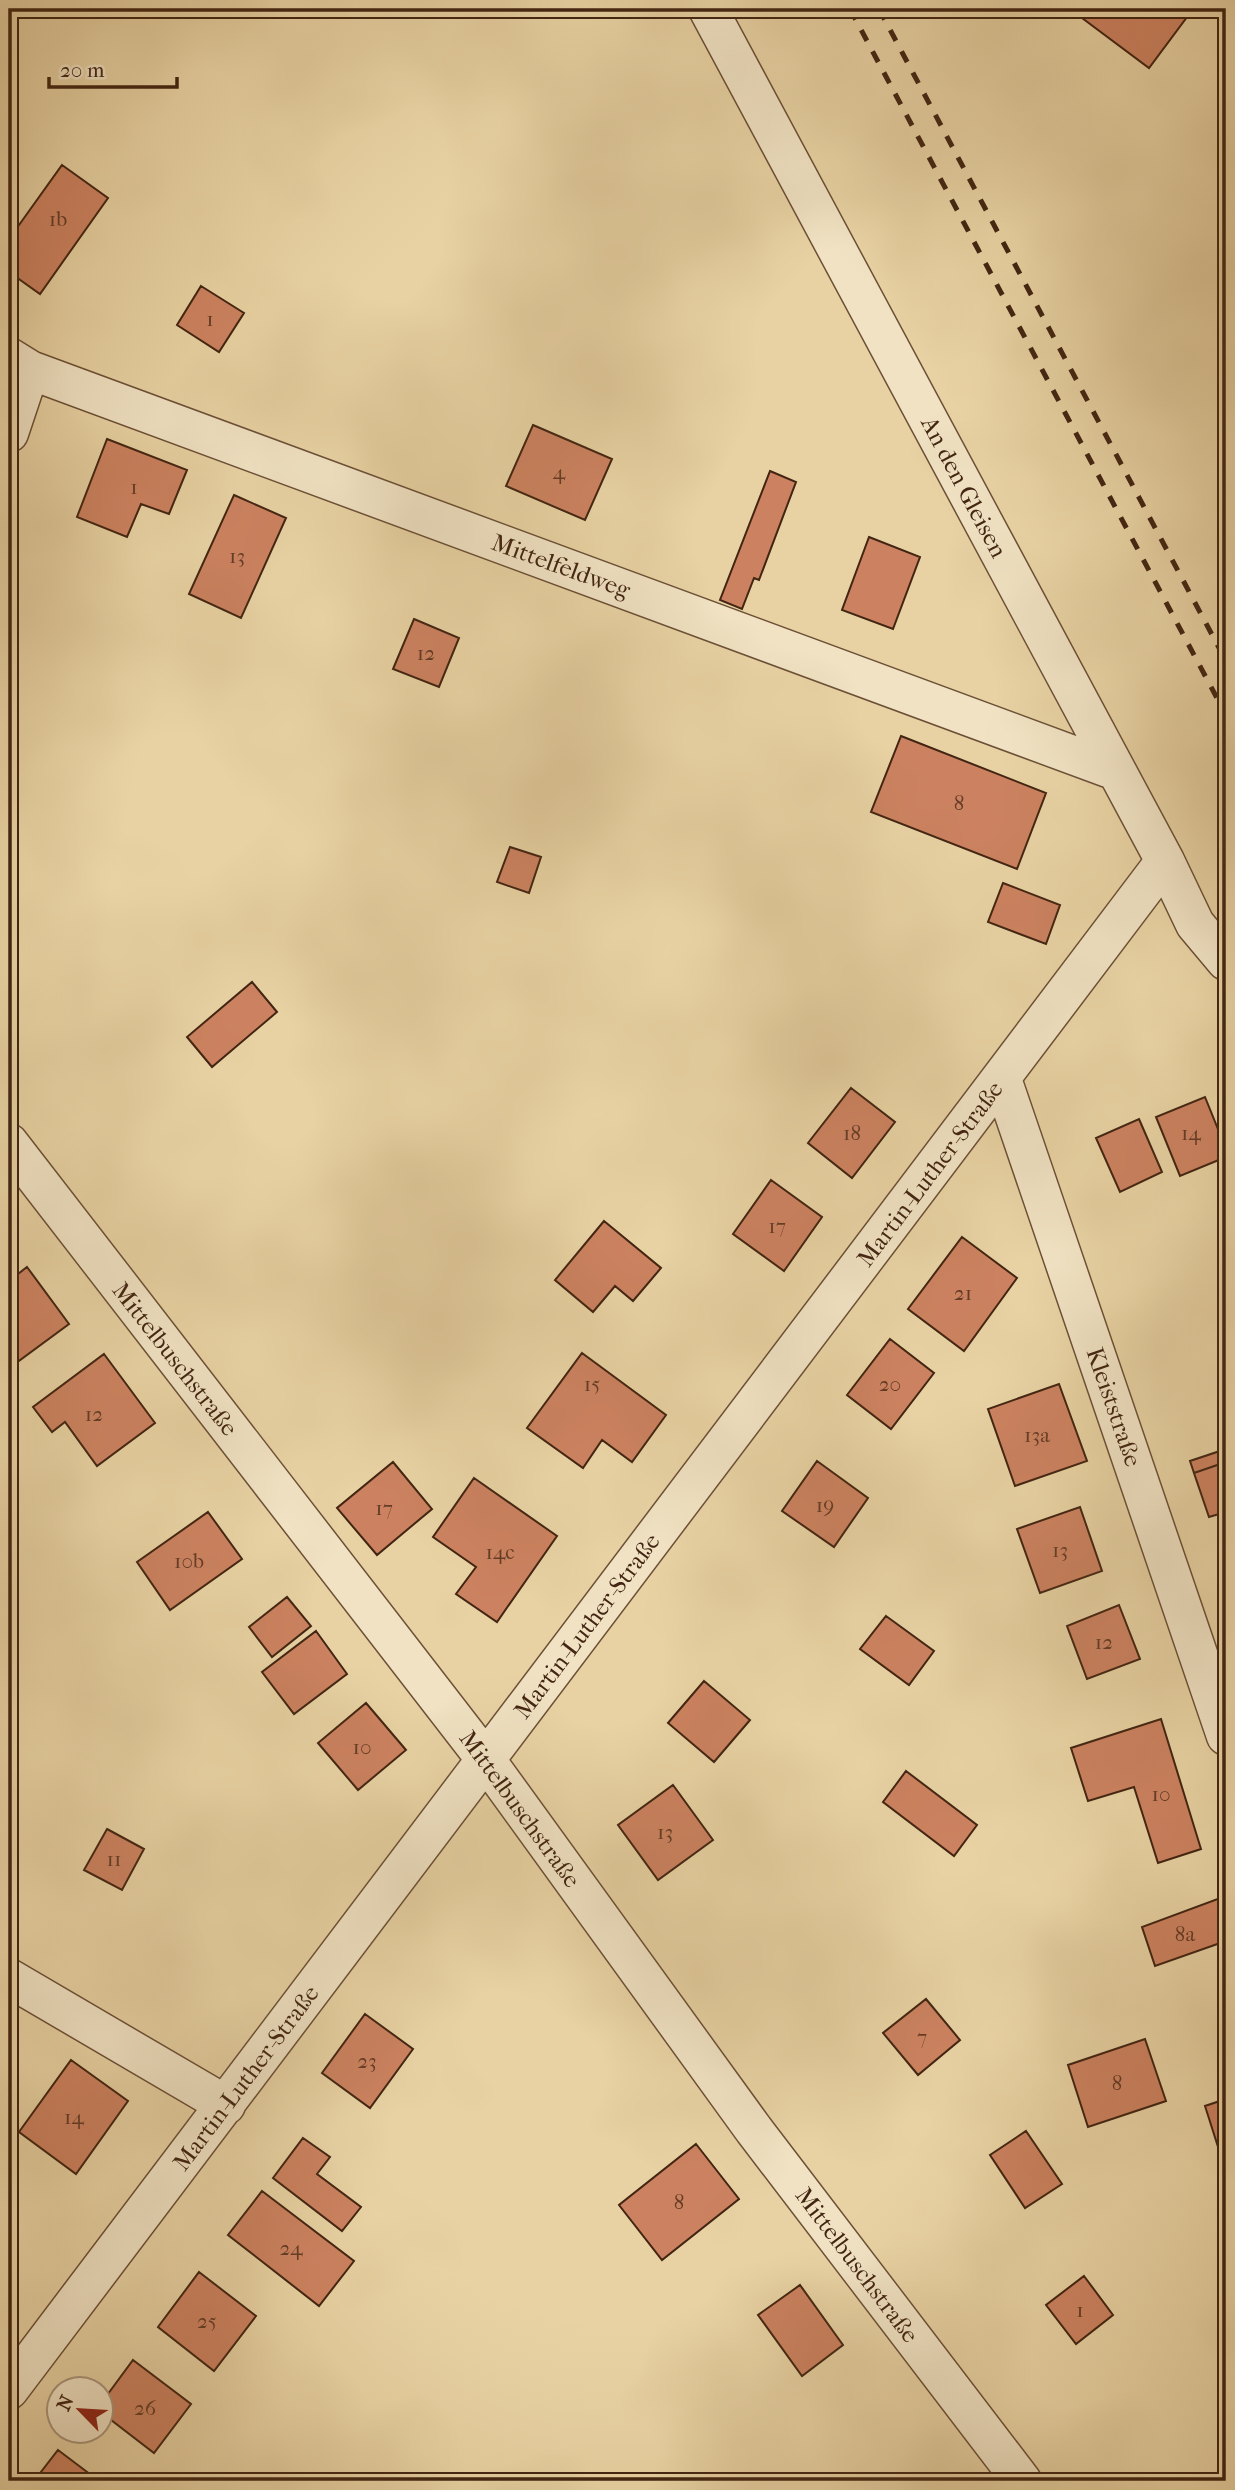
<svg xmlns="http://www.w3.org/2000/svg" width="1235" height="2490" font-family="'IM FELL French Canon',serif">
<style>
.building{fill:#cc8260;stroke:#422512;stroke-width:2}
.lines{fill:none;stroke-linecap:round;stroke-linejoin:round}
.street-casing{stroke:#6c5036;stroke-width:41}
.street{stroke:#f0e2c3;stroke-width:38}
.rail{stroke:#422512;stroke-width:5;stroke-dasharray:12 12;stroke-linecap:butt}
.labels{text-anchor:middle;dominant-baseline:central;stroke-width:7;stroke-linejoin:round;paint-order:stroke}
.number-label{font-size:21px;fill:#643c26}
.street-label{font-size:24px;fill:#422512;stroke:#f0e2c3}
</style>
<rect width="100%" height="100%" fill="#e8d2a3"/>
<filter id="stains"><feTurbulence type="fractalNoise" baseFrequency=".00286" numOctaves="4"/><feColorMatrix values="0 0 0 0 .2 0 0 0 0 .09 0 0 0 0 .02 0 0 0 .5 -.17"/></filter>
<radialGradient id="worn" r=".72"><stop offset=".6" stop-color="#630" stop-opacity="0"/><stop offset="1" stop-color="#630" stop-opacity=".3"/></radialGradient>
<!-- building -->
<path class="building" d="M1070,9H1193L1149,68Z
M62,165L108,198L40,294L9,272V239Z
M201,286L244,313L219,352L177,325Z
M533,425L612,459L585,520L506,486Z
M107,439L187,470L169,514L141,504L127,537L77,517Z
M770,471L796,482L759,580L754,578L742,609L720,600Z
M234,495L286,518L241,618L189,594Z
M869,537L920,557L893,629L842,610Z
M414,619L459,638L439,687L393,669Z
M901,736L1046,793L1017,869L871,812Z
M510,847L541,857L529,893L497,882Z
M1003,883L1060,905L1046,944L988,922Z
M252,982L277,1012L212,1067L187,1037Z
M851,1088L895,1122L852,1178L808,1143Z
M1205,1097L1226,1149V1157L1180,1176L1156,1117Z
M1139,1119L1162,1172L1120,1192L1096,1138Z
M771,1180L822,1217L784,1271L733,1234Z
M604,1221L661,1268L633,1301L615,1286L593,1312L555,1280Z
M962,1237L1017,1278L964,1351L908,1309Z
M27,1267L69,1324L16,1363L9,1354V1281Z
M890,1339L934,1373L891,1429L847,1395Z
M582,1353L666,1415L632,1462L602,1440L583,1468L527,1428Z
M104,1354L155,1423L97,1466L65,1422L52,1432L33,1407Z
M1059,1384L1087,1461L1015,1486L988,1409Z
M1226,1449V1462L1194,1473L1190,1461Z
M817,1461L868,1498L834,1547L782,1511Z
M393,1462L432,1509L377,1555L337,1508Z
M1226,1462V1512L1209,1517L1194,1473Z
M474,1478L557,1536L497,1622L456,1594L476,1567L433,1537Z
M1080,1507L1102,1571L1040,1593L1017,1529Z
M208,1512L242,1559L170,1610L137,1562Z
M287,1597L311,1626L272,1657L249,1627Z
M1119,1605L1140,1659L1087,1679L1067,1626Z
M886,1616L934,1651L909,1685L860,1649Z
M316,1631L347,1674L294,1714L262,1672Z
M704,1681L750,1720L714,1762L668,1723Z
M366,1703L406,1750L358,1790L318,1743Z
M1161,1719L1201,1849L1158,1863L1134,1787L1088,1801L1071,1748Z
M906,1771L977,1825L954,1856L883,1802Z
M673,1785L713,1840L658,1880L618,1825Z
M107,1829L144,1849L122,1890L84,1870Z
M1223,1897L1226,1906V1941L1155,1966L1142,1927Z
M926,1999L960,2040L918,2075L883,2033Z
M365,2014L413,2049L370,2108L322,2073Z
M1145,2039L1166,2101L1088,2127L1068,2065Z
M71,2060L128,2101L76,2174L19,2132Z
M1226,2099V2172L1205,2106Z
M1026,2131L1062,2184L1025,2208L990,2155Z
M303,2138L330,2157L317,2174L361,2207L342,2231L273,2178Z
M696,2144L739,2199L662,2260L619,2205Z
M262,2191L354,2261L319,2306L228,2235Z
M199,2272L256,2316L214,2371L158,2327Z
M1084,2276L1113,2315L1076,2344L1046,2305Z
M800,2285L843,2345L802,2376L758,2315Z
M133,2360L191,2404L154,2453L102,2413V2402Z
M58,2450L99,2481H34Z"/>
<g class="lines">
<!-- street casing -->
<g class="street-casing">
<path id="street" d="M708,9L1165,861L1195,924L1226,961
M9,357L30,370L1116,771
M9,433L30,370
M1002,1079L1226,1736
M9,1143L486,1760L754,2130L1022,2481
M9,1978L226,2105
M9,2390L1165,861"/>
</g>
<!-- street -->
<use href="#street" class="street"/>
<!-- rail -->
<path class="rail" d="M850,9L1226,715
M879,9L1226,661"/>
</g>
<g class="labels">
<!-- number labels -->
<g class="number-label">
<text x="58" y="219">1b</text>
<text x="210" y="319">1</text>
<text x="559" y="472">4</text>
<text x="134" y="487">1</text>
<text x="237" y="556">13</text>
<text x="426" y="653">12</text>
<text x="959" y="803">8</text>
<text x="852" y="1133">18</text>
<text x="1191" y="1133">14</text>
<text x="777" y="1226">17</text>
<text x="963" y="1293">21</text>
<text x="592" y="1384">15</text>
<text x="890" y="1384">20</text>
<text x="94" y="1414">12</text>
<text x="1037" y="1435">13a</text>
<text x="825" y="1505">19</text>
<text x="384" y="1508">17</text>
<text x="1060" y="1550">13</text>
<text x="500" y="1552">14c</text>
<text x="189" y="1561">10b</text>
<text x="1104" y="1642">12</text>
<text x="362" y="1747">10</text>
<text x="1161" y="1794">10</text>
<text x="665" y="1832">13</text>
<text x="114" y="1859">11</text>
<text x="1185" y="1934">8a</text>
<text x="922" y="2037">7</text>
<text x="367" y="2061">23</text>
<text x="1117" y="2083">8</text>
<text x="74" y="2117">14</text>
<text x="679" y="2202">8</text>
<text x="291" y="2248">24</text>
<text x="1080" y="2310">1</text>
<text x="207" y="2321">25</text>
<text x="145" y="2408">26</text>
</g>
<!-- street labels -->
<g class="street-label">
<text transform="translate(964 487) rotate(62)">An den Gleisen</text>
<text transform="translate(561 566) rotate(20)">Mittelfeldweg</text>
<text transform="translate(930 1174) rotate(-53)">Martin-Luther-Straße</text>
<text transform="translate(175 1359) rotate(52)">Mittelbuschstraße</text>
<text transform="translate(1114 1407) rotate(71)">Kleiststraße</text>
<text transform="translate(587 1626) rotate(-53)">Martin-Luther-Straße</text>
<text transform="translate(520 1809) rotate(54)">Mittelbuschstraße</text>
<text transform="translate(246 2078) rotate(-53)">Martin-Luther-Straße</text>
<text transform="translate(857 2265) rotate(53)">Mittelbuschstraße</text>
</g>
</g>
<!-- margin -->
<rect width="1235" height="2490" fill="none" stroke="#e8d2a3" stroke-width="35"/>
<rect x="10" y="10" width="1214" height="2469" fill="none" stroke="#422512" stroke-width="3.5"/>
<rect x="18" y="18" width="1200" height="2455" fill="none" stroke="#422512" stroke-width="2"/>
<!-- north arrow -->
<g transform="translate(80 2410) rotate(295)"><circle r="33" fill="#f0e2c3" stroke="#aa967c" stroke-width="2"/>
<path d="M0-5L12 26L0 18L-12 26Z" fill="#8f2418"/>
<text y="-10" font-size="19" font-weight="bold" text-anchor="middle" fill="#422512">N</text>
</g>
<!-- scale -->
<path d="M49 77v10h128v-10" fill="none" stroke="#422512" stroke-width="3.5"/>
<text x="60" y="77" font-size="21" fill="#422512" stroke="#f0e2c3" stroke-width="5" paint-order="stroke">20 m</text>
<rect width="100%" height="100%" filter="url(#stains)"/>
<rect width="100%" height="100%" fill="url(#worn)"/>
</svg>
